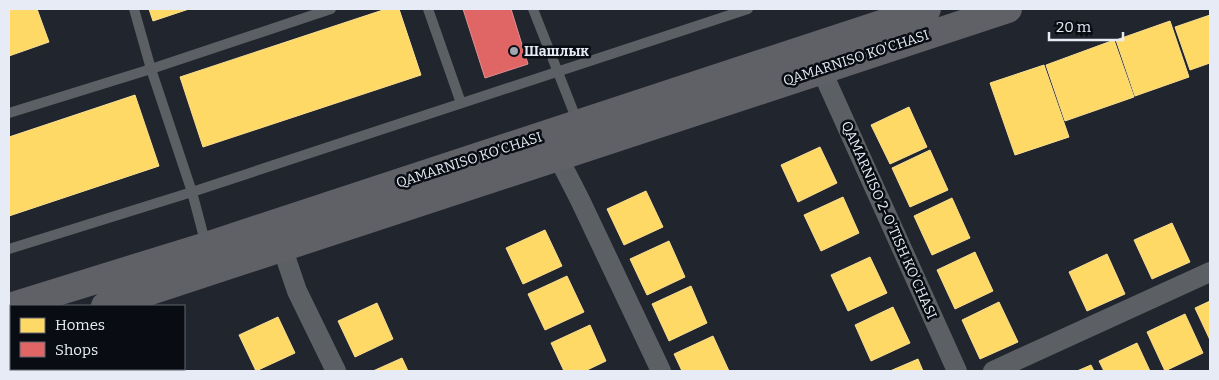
<svg xmlns="http://www.w3.org/2000/svg" width="1219" height="380" font-family="Bitter,serif">
<style>
.homes{fill:#ffd966;stroke:#f8de91}
.shops{fill:#e06666;stroke:#e28e91}
.lines{fill:none;stroke-linecap:round;stroke-linejoin:round}
.service{stroke:#5c5f63;stroke-width:10}
.minor{stroke:#5c5f63;stroke-width:20}
.secondary{stroke:#5f6167;stroke-width:28}
.poi-dot{fill:#a1a6b0;stroke:#090c13;stroke-width:2}
.labels{text-anchor:middle;dominant-baseline:central;stroke-width:5;stroke-linejoin:round;paint-order:stroke}
.poi-label{font-size:14px;font-weight:bold;fill:#e6ebf6;stroke:#090c13;text-anchor:start}
.street-label{font-size:14px;fill:#e6ebf6;stroke:#090c13}
</style>
<rect width="100%" height="100%" fill="#21252d"/>
<!-- homes -->
<path class="homes" d="M9,9H37L49,42L9,56Z
M149,9H189L153,21Z
M386,9H399L421,75L203,147L180,77Z
M1210,15V63L1190,70L1175,27Z
M1170,21L1189,77L1135,96L1116,40Z
M1114,40L1134,97L1065,121L1046,65Z
M1044,65L1069,137L1015,155L990,83Z
M135,95L159,166L9,216V137Z
M909,107L927,147L890,164L871,125Z
M820,147L837,183L798,202L781,165Z
M930,150L948,190L910,207L892,168Z
M646,191L663,227L624,245L607,209Z
M843,197L859,233L821,251L804,215Z
M952,198L970,238L932,255L914,216Z
M1172,223L1190,262L1152,279L1134,240Z
M545,230L562,266L523,284L506,248Z
M669,241L685,277L647,295L630,259Z
M975,252L993,291L955,309L937,270Z
M1107,254L1125,294L1087,311L1069,272Z
M870,257L887,293L848,311L831,275Z
M567,276L584,312L545,330L528,294Z
M691,286L707,323L669,341L652,304Z
M1210,301V340L1195,308Z
M999,302L1018,342L980,359L962,320Z
M377,303L393,339L355,357L338,321Z
M893,307L910,343L871,361L855,325Z
M1185,314L1203,353L1165,371L1147,332Z
M278,317L295,353L256,371L239,335Z
M590,325L606,361L585,371H564L551,343Z
M713,336L729,371H682L674,354Z
M1137,343L1150,371H1104L1099,361Z
M402,358L408,371H373Z
M918,359L923,371H890Z
M1091,365L1094,371H1077Z
M104,369H175L177,371H98Z"/>
<!-- shops -->
<path class="shops" d="M463,9H511L528,64L485,78Z"/>
<g class="lines">
<!-- service -->
<path class="service" d="M134,9L151,69L192,192L206,245
M428,9L461,103
M533,9L578,123
M9,113L151,69L331,9
M9,249L192,192L748,9"/>
<!-- minor -->
<path class="minor" d="M821,69L957,371
M558,157L580,200L661,371
M282,247L297,291L336,371
M24,369L25,371
M993,371L1210,272"/>
<!-- secondary -->
<path class="secondary" d="M105,306L1008,9
M9,307L206,246L927,9
M9,339L11,338"/>
</g>
<!-- markers -->
<circle class="poi-dot" cx="514" cy="51" r="5"/>
<g class="labels">
<!-- poi labels -->
<g class="poi-label">
<text x="524" y="51">Шашлык</text>
</g>
<!-- street labels -->
<g class="street-label">
<text transform="translate(856 58) rotate(-18)">QAMARNISO KO'CHASI</text>
<text transform="translate(469 160) rotate(-18)">QAMARNISO KO'CHASI</text>
<text transform="translate(889 220) rotate(66)">QAMARNISO 2-O'TISH KO'CHASI</text>
</g>
</g>
<!-- border -->
<rect width="1219" height="380" fill="none" stroke="#e6ebf6" stroke-width="20"/>
<!-- legend -->
<rect x="10" y="305" width="175" height="65" fill="#090c13" stroke="#61656e"/>
<rect x="20" y="318" width="25" height="15" fill="#ffd966" stroke="#61656e"/>
<text x="55" y="330" font-size="15" fill="#e6ebf6">Homes</text>
<rect x="20" y="342" width="25" height="15" fill="#e06666" stroke="#61656e"/>
<text x="55" y="355" font-size="15" fill="#e6ebf6">Shops</text>
<!-- scale -->
<path d="M1049 32v8h74v-8" fill="none" stroke="#e6ebf6" stroke-width="2.5"/>
<text x="1056" y="32" font-size="15" fill="#e6ebf6" stroke="#090c13" stroke-width="4" paint-order="stroke">20 m</text>
</svg>
